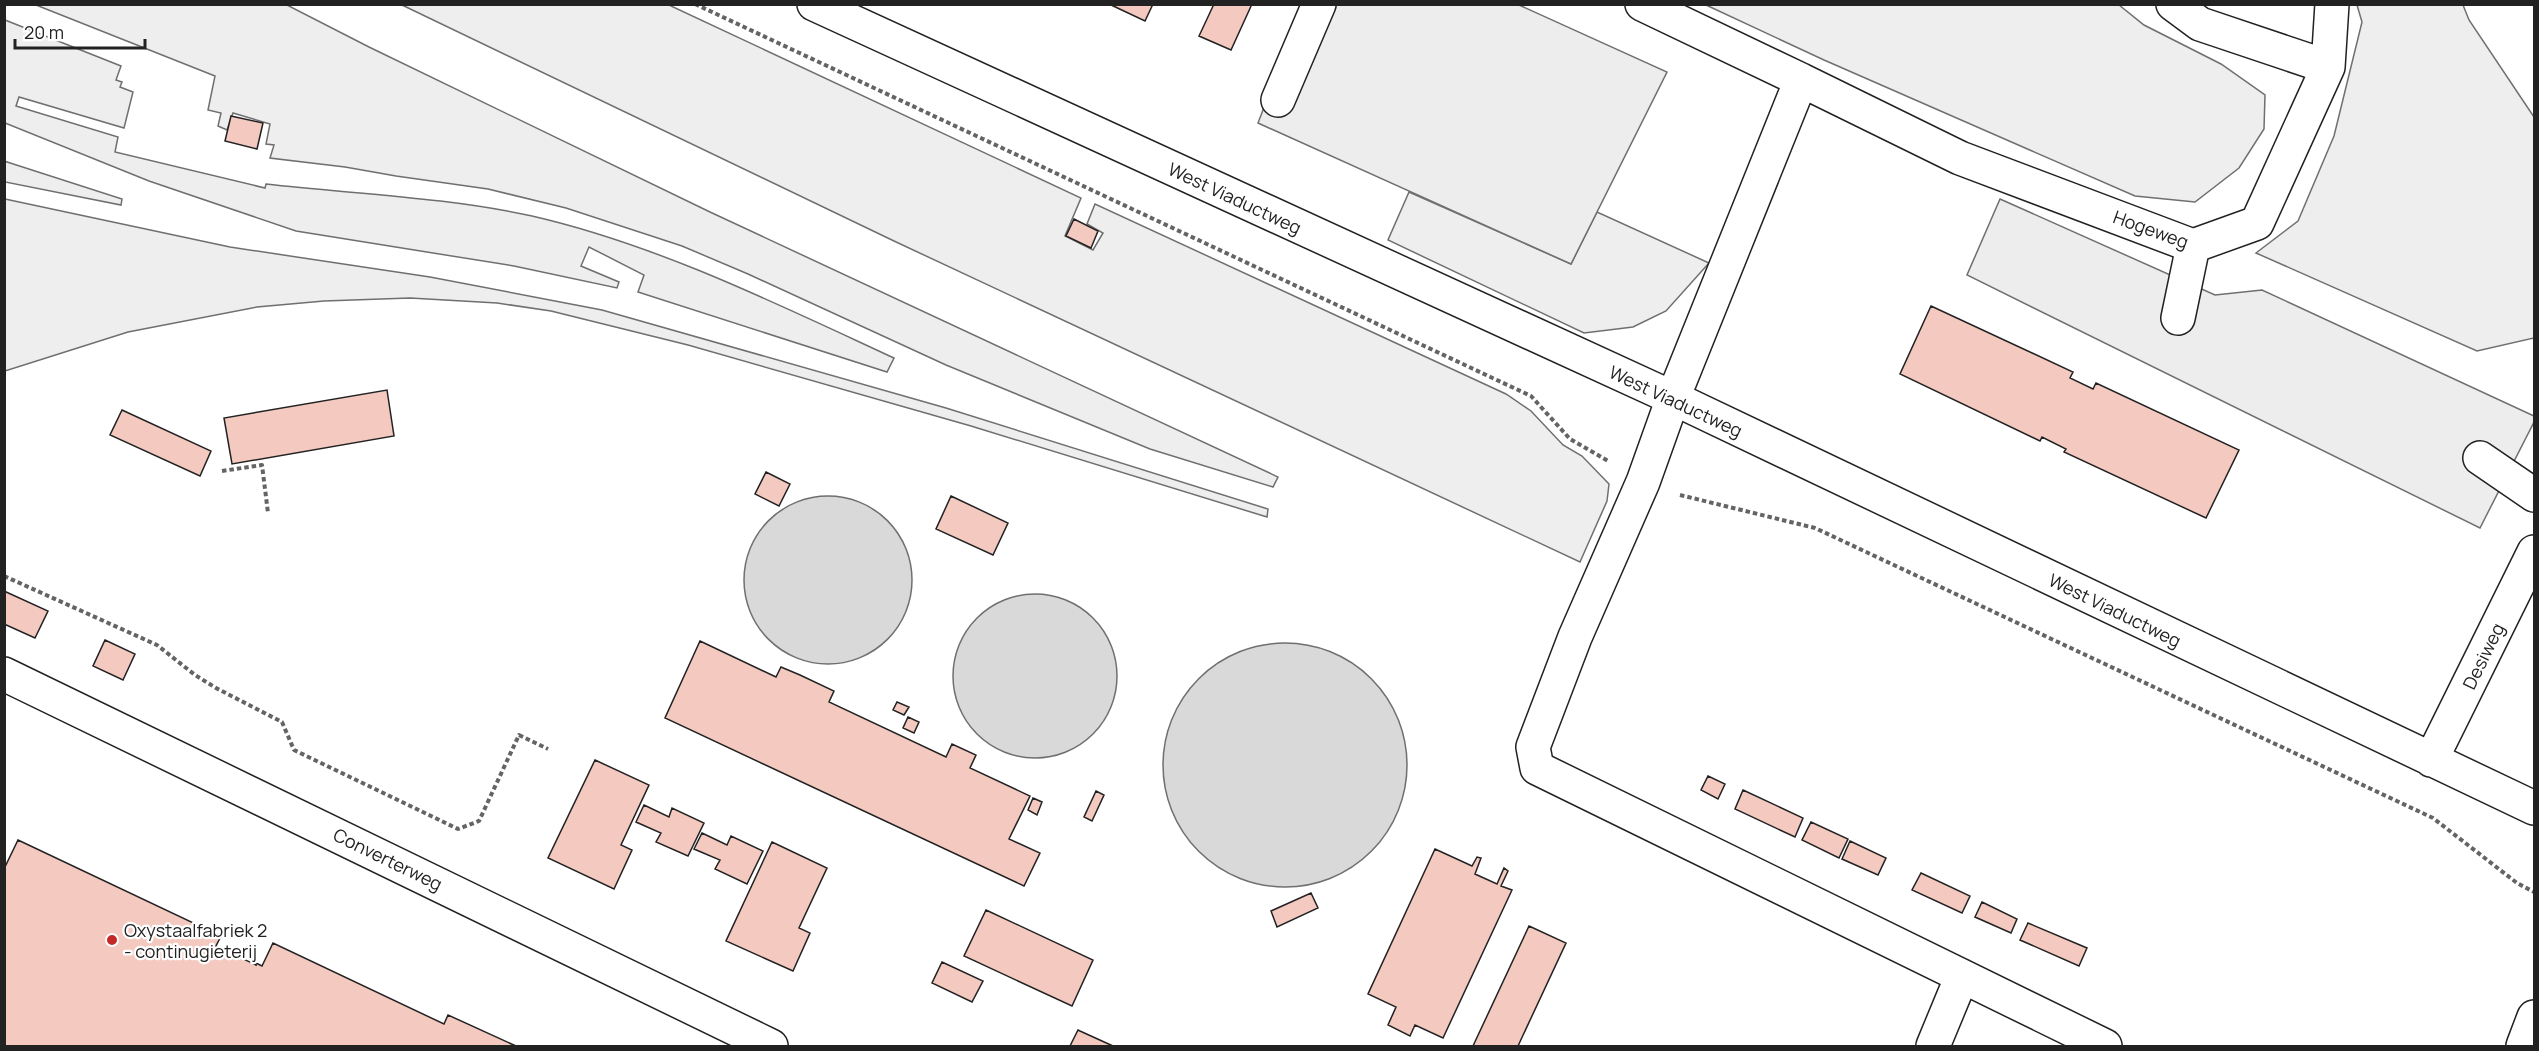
<svg xmlns="http://www.w3.org/2000/svg" width="2539" height="1051" font-family="Manrope,sans-serif">
<style>
.green{fill:#eee;stroke:#6f6f6f;stroke-width:1.5}
.parking{fill:#ededed;stroke:#6f6f6f;stroke-width:1.5}
.water{fill:#d9d9d9;stroke:#6f6f6f;stroke-width:1.5}
.building{fill:#f3c9c0;stroke:#222;stroke-width:1.5}
.lines{fill:none;stroke-linecap:round;stroke-linejoin:round}
.minor-casing{stroke:#222;stroke-width:36}
.path{stroke:#646464;stroke-width:4;stroke-dasharray:4.5 3;stroke-linecap:butt}
.minor{stroke:#fff;stroke-width:33}
.poi-dot{fill:#c62828;stroke:#fff;stroke-width:2}
.labels{text-anchor:middle;dominant-baseline:central;stroke-width:4.5;stroke-linejoin:round;paint-order:stroke}
.street-label{font-size:18px;fill:#222;stroke:#fff}
.poi-label{font-size:18px;fill:#222;stroke:#fff;text-anchor:start}
</style>
<rect width="100%" height="100%" fill="#fff"/>
<!-- green -->
<path class="green" d="M36,5H287L369,47L710,212L1278,477L1273,487L1150,449L946,365L748,274L682,246L566,208L488,189L396,176L345,167L270,158L274,145L266,144L270,124L233,113L227,130L218,126L221,113L208,110L215,76Z
M402,5H669L1081,198L1065,236L1093,250L1103,233L1087,224L1095,204L1506,394L1531,411L1563,445L1582,456L1609,484L1607,501L1580,562L894,241Z
M1706,5H2119L2144,25L2221,64L2265,95L2264,129L2239,168L2195,202L2135,196L1824,60Z
M2357,5H2463L2469,20L2534,117V338L2477,351L2256,253L2298,221L2334,136L2362,22Z
M5,20L121,66L116,80L122,82L120,87L133,92L124,128L19,97L16,106L118,137L115,152L265,188L266,184C354,194 445,197 532,216C658,245 777,304 894,358L887,372L638,292L644,275L589,247L581,266L619,282L617,288L514,266L296,231L149,181L5,123Z
M4,161L122,199L121,205L5,182Z
M1409,192L1571,264L1597,212L1709,263L1666,311L1633,327L1584,333L1388,240Z
M5,199L230,247L430,277L602,310L946,408L1268,509L1267,517L971,426L688,345L551,311L497,303L410,298L324,301L257,307L128,332L5,371Z"/>
<!-- parking -->
<path class="parking" d="M1303,5H1519L1667,72L1571,264L1258,123Z
M2000,199L2215,295L2262,290L2534,416V422L2480,528L1967,275Z"/>
<!-- water -->
<path class="water" d="M744 580a84 84 0 1 1 168 0a84 84 0 1 1-168 0Z
M953 676a82 82 0 1 1 164 0a82 82 0 1 1-164 0Z
M1163 765a122 122 0 1 1 244 0a122 122 0 1 1-244 0Z"/>
<!-- building -->
<path class="building" d="M1109,4H1153L1145,21Z
M1214,4H1252L1231,50L1199,36Z
M231,116L263,123L257,149L225,141Z
M1074,219L1098,231L1091,248L1066,236Z
M1931,306L2073,372L2070,378L2093,389L2096,383L2239,450L2206,518L2064,452L2066,449L2042,437L2040,441L1900,374Z
M387,390L394,436L232,464L224,418Z
M122,410L211,451L200,476L110,435Z
M766,472L790,484L779,506L755,494Z
M951,496L1008,523L993,555L936,529Z
M4,591L48,611L35,638L4,624Z
M105,640L135,654L123,680L93,666Z
M700,641L776,677L781,667L800,675L834,691L829,702L946,757L952,744L976,755L970,768L1030,796L1009,839L1040,853L1024,886L665,718Z
M897,702L909,707L904,715L893,710Z
M908,717L919,722L914,733L903,728Z
M595,760L649,785L621,845L632,850L614,889L548,858Z
M1708,776L1725,784L1718,799L1701,790Z
M1743,790L1803,818L1795,837L1735,809Z
M1096,791L1104,795L1092,821L1084,817Z
M1033,798L1042,802L1037,815L1028,810Z
M644,805L669,817L672,808L704,823L688,856L656,842L661,833L636,822Z
M1811,822L1848,839L1839,858L1802,840Z
M702,833L727,845L731,836L763,851L747,884L715,869L720,860L694,849Z
M18,840L221,936L216,946L256,965V963L262,966L273,943L444,1024L448,1015L516,1046H4V869Z
M1850,841L1886,858L1878,875L1842,859Z
M772,842L827,868L799,928L810,933L793,971L726,941Z
M1435,849L1472,866L1477,857L1481,858L1475,874L1497,884L1504,868L1508,871L1501,886L1512,890L1443,1038L1415,1025L1410,1036L1388,1025L1396,1007L1368,994Z
M1921,873L1970,896L1962,913L1912,890Z
M1311,893L1318,908L1277,927L1271,911Z
M1982,902L2017,919L2011,933L1975,917Z
M986,910L1093,960L1072,1006L964,956Z
M2028,923L2087,948L2079,966L2020,940Z
M1529,926L1566,943L1518,1046H1473Z
M942,962L983,981L972,1002L932,983Z
M1078,1030L1080,1031L1113,1046H1070Z"/>
<g class="lines">
<!-- minor casing -->
<g class="minor-casing">
<path id="minor" d="M814,4L1673,398L2534,808
M1642,4L1801,80
M2328,67L2332,4
M1278,100L1319,4
M2178,318L2193,246
M2480,458L2534,495
M4,674L771,1046
M2431,760L2534,552
M1933,1046L1962,976
M2105,1046L1537,768L1533,747L1575,637L1643,482L1673,398L1801,80L1960,158L2193,246L2257,223L2328,67L2200,24L2173,4
M2523,1046L2534,1017"/>
</g>
<!-- path -->
<path class="path" d="M695,4L1531,396L1570,439L1608,461
M222,471L262,465L268,513
M1680,495L1815,528L2433,818L2517,883L2534,892
M4,576L157,645L195,675L216,688L282,722L294,750L458,829L479,821L519,735L548,749"/>
<!-- minor -->
<use href="#minor" class="minor"/>
</g>
<!-- markers -->
<circle class="poi-dot" cx="112" cy="940" r="6"/>
<g class="labels">
<!-- street labels -->
<g class="street-label">
<text transform="translate(1235 198) rotate(25)">West Viaductweg</text>
<text transform="translate(2151 229) rotate(20)">Hogeweg</text>
<text transform="translate(1676 401) rotate(25)">West Viaductweg</text>
<text transform="translate(2115 610) rotate(26)">West Viaductweg</text>
<text transform="translate(2483 656) rotate(-64)">Desiweg</text>
<text transform="translate(388 859) rotate(26)">Converterweg</text>
</g>
<!-- poi labels -->
<g class="poi-label">
<text x="124" y="930">Oxystaalfabriek 2<tspan x="124" dy="21">- continugieterij</tspan></text>
</g>
</g>
<!-- border -->
<rect width="2539" height="1051" fill="none" stroke="#222222" stroke-width="12"/>
<!-- scale -->
<path d="M15 39v9h130v-9" fill="none" stroke="#222222" stroke-width="3"/>
<text x="24" y="39" font-size="18" fill="#222222" stroke="#ffffff" stroke-width="4.5" paint-order="stroke">20 m</text>
</svg>
